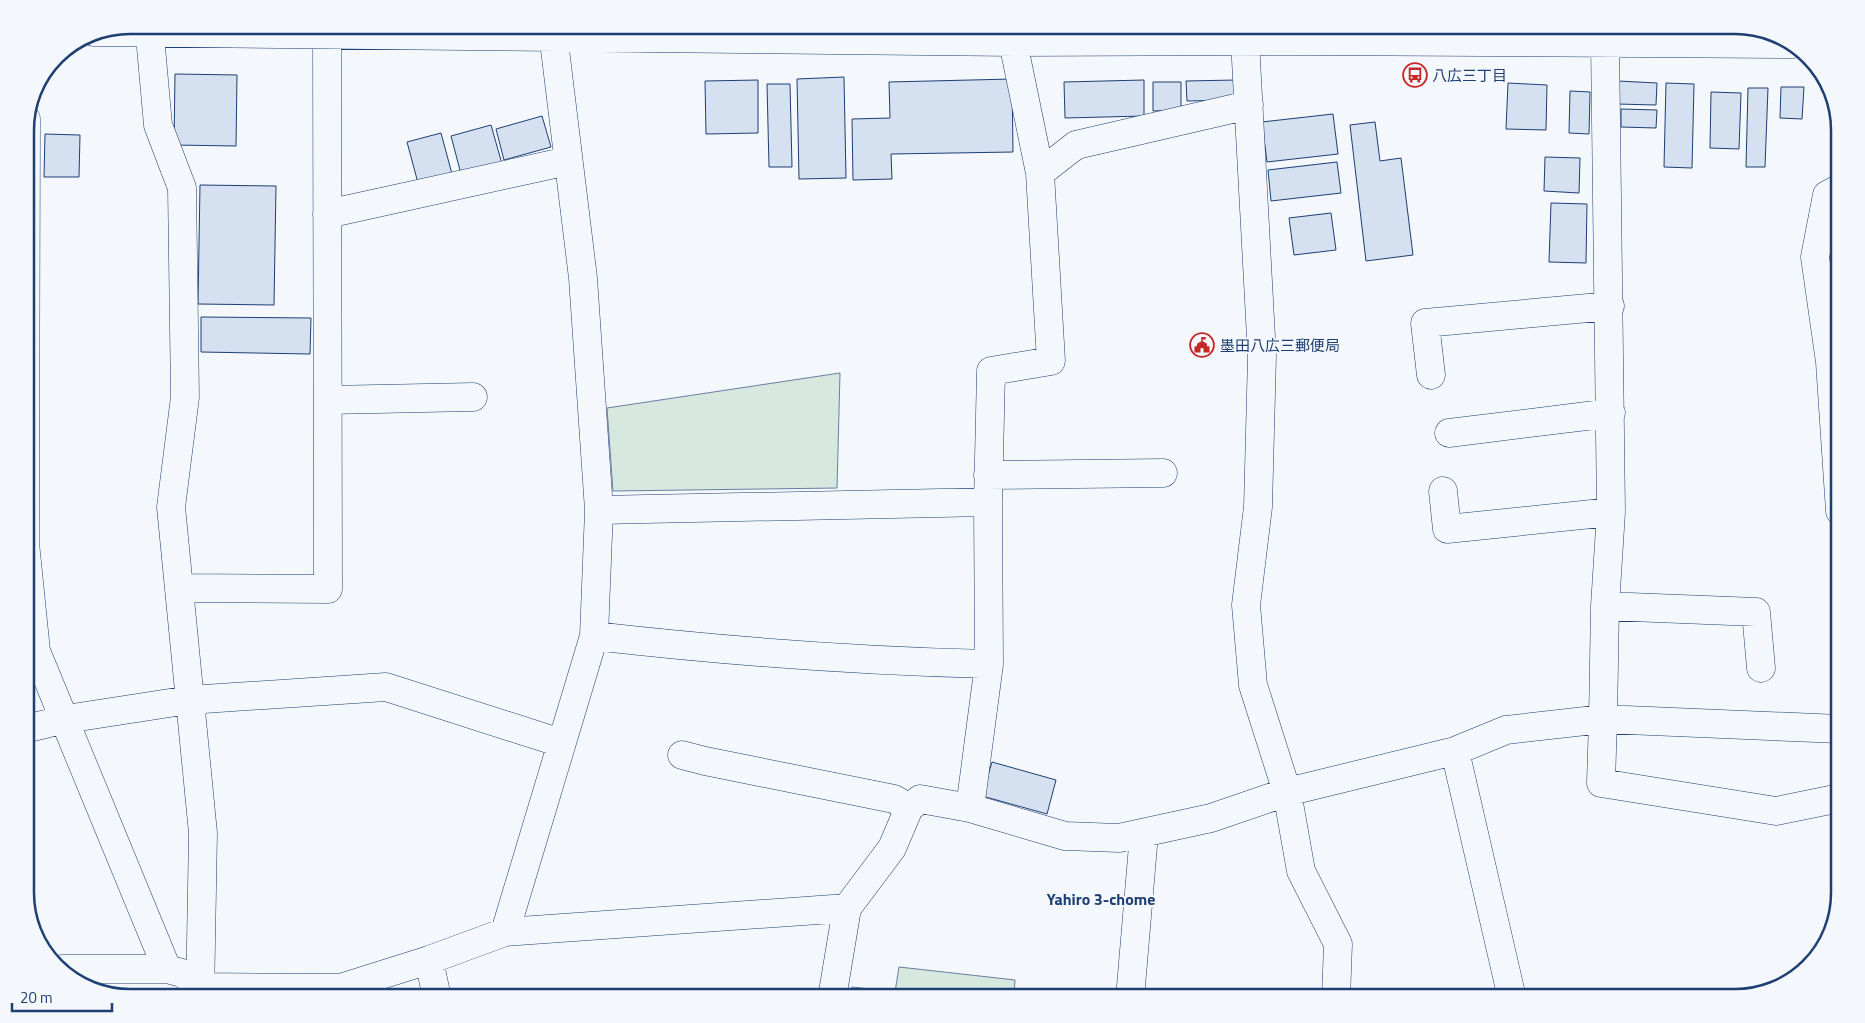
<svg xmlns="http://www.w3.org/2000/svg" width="1865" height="1023" font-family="'Titillium Web','Noto Sans JP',sans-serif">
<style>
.green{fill:#d7e8df;stroke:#687fa3}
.building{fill:#d5e0f0;stroke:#1d3f73}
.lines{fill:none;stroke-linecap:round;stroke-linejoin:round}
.minor-casing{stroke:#1d3f73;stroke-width:29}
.minor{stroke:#f4f7fb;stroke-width:28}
.labels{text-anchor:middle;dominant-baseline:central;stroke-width:4;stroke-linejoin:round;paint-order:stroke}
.poi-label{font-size:15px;fill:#1d3f73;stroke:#f4f7fb;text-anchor:start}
.neighbourhood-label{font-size:16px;font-weight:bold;fill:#1d3f73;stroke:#f4f7fb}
.rim{fill:none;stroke:#1d3f73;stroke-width:2.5}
</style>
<rect width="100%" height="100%" fill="#f4f7fb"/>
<!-- green -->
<path class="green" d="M840,373L837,488L613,491L607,408Z
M899,967L1015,980L1014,995L1087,998H847L852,987L895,992Z"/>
<!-- building -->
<path class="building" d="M175,74L237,75L236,146L174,145Z
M844,77L846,178L799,179L797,79Z
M1012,79L1013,152L891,154L892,179L853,180L852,119L890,118L889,82Z
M758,80V133L706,134L705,81Z
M1144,80V116L1065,118L1064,82Z
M1236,80L1237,100L1187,101L1186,81Z
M1618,81L1657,83L1656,105L1617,104Z
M1153,82H1181V110L1153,111Z
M1508,83L1547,85L1546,130L1506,129Z
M1666,83L1694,84L1692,168L1664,167Z
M767,84H790L792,167H769Z
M1781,87H1804L1802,119L1780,118Z
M1748,88H1768L1765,167H1746Z
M1570,91L1590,92L1589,134L1569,133Z
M1711,92L1741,93L1739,149L1710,148Z
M1621,109L1657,110L1656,128L1621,127Z
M1333,114L1338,154L1267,162L1262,122Z
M542,116L551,147L504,160L496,129Z
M1375,122L1380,161L1401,158L1413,255L1366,261L1350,125Z
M491,125L502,164L461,174L451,136Z
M441,133L452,174L418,183L407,142Z
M45,134L80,135L79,177H44Z
M1545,157L1580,158L1579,193L1544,191Z
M1337,162L1341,193L1271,201L1268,170Z
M200,185L276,186L274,305L198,304Z
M1551,203L1587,204L1586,263L1549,262Z
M1331,213L1336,250L1294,255L1289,218Z
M201,317L311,318L310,354L201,352Z
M992,762L1056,780L1047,814L982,796Z"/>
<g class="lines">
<!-- minor casing -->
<g class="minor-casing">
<path id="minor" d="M149,25L158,125L182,188L185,397L171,507L203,833L200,998
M94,32L1013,42L1301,41L1793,44
M1245,41L1262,356L1258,507L1246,605L1253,685L1287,792L1301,871L1338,944L1336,998
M26,119L25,543L36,651
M1040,173L1076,145L1249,105
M1840,188L1827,195L1815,257L1830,362L1840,511
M327,214L568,161
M1431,375L1425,323L1610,306
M328,400L473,397
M1449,433L1611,413
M988,475L1163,473
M1443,491L1447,529L1611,512
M599,510L988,502
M179,588L328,589L327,35
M1605,606L1756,612L1761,668
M594,636C726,651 857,661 989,664
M25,644L36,651L167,969
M25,729L66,719L189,700L386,687L561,743
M1840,729L1603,719L1601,783L1776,811L1840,798
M1455,751L1512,998
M682,755L705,761L894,799L909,808
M970,808L989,664L988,502L991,371L1051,361L1040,173L1013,42
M505,932L594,636L599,510L583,278L552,25
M429,960L437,998
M62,969H167L182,973L200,987L340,988L429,960L505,932L847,908
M832,998L847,908L892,848L909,808L920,799L970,808L1065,836L1119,838L1211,818L1287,792L1455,751L1506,730L1603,719L1605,606L1611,512L1605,42
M1130,998L1144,834"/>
</g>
<!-- minor -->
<use href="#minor" class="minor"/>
</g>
<!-- icons -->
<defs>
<g id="bus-ring" transform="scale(1.25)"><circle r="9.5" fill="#f4f7fb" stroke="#c62828" stroke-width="1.5"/><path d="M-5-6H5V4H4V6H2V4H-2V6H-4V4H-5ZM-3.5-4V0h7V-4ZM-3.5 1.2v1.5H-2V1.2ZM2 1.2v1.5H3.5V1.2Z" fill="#c62828"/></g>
<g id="civic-ring" transform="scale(1.25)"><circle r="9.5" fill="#f4f7fb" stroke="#c62828" stroke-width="1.5"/><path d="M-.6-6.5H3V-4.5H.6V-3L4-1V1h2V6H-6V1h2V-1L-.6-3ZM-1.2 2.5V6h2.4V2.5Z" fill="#c62828"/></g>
</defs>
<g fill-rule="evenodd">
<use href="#bus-ring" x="1415" y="75"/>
<use href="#civic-ring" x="1202" y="345"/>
</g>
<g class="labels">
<!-- poi labels -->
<g class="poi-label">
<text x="1432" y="75">八広三丁目</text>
<text x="1220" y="345">墨田八広三郵便局</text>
</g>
<!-- neighbourhood labels -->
<g class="neighbourhood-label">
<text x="1101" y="899">Yahiro 3-chome</text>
</g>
</g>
<!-- crop -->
<path d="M0 0H1865V1023H0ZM130 34H1735A96 96 0 0 1 1831 130V893A96 96 0 0 1 1735 989H130A96 96 0 0 1 34 893V130A96 96 0 0 1 130 34Z" fill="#f4f7fb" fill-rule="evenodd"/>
<path class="rim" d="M130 34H1735A96 96 0 0 1 1831 130V893A96 96 0 0 1 1735 989H130A96 96 0 0 1 34 893V130A96 96 0 0 1 130 34Z"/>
<!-- scale -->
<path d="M12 1003v8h100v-8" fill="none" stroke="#1d3f73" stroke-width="2.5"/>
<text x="20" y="1003" font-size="15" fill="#1d3f73" stroke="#f4f7fb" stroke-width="4" paint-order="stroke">20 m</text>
</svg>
